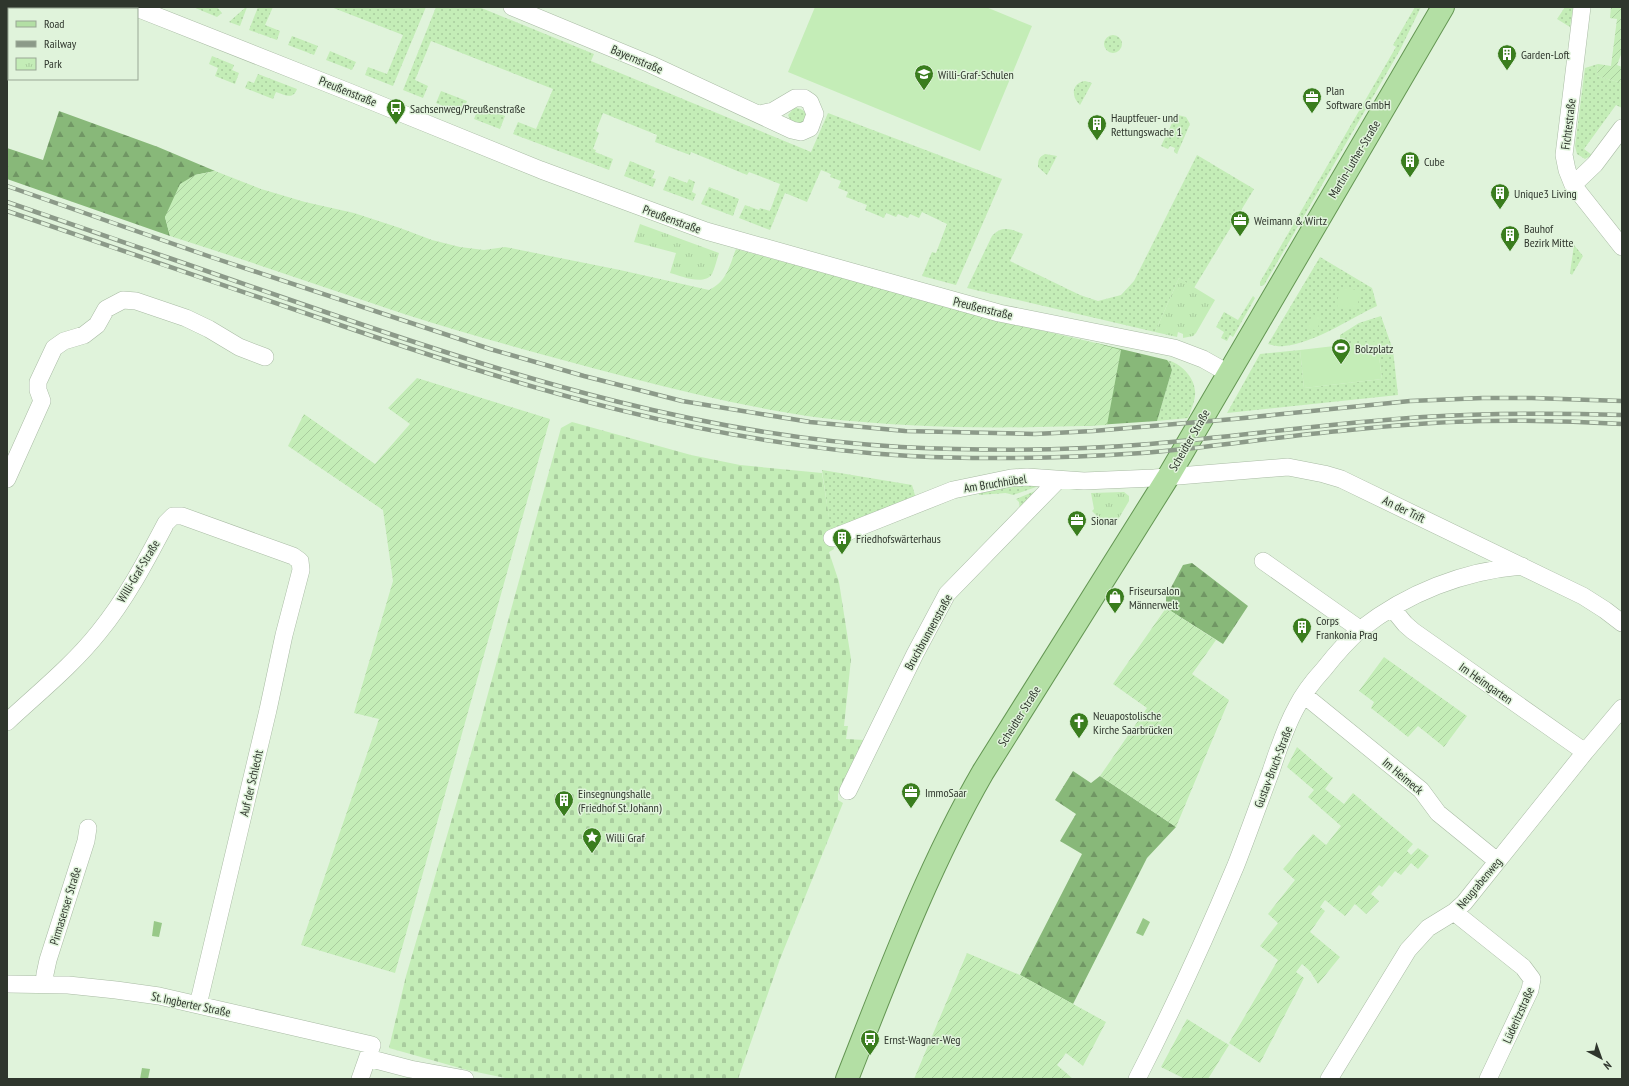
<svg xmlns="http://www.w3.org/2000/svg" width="1629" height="1086" font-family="'PT Sans Narrow',sans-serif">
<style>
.grass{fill:url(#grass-dots)}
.forest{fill:url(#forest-firs)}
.cemetery{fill:url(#cemetery-stones)}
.park{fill:url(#park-tufts)}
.garden{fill:url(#garden-furrows)}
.pitch{fill:#c4edb7}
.water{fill:#98c888}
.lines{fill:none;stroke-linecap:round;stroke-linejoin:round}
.minor-casing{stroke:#a9bba4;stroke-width:18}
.major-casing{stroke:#649653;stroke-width:24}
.minor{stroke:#fff;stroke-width:17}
.major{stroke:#b3dfa4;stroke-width:22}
.rail-casing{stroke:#8c9a89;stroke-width:4.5}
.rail{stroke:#e0f3db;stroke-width:3;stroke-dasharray:9;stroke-linecap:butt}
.labels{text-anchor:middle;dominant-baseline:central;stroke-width:3;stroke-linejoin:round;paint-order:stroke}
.poi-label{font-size:12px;fill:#2f362d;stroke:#e0f3db;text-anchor:start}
.street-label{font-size:12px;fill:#2f362d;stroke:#e0f3db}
</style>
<defs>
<pattern id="grass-dots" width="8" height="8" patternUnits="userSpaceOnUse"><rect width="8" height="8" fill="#c4edb7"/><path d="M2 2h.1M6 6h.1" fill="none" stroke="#a9cc9e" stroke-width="1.8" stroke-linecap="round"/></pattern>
<pattern id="forest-firs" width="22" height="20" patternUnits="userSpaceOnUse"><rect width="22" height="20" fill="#88b879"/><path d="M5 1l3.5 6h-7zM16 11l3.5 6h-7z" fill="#709664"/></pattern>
<pattern id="cemetery-stones" width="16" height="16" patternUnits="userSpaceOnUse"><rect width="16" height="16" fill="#c4edb7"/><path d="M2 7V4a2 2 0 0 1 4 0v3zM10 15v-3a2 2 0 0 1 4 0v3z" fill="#a9cc9e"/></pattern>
<pattern id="park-tufts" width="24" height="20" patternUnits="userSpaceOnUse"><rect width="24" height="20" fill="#c4edb7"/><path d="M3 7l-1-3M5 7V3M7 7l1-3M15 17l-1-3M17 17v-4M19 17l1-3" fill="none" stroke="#a9cc9e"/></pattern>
<pattern id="garden-furrows" width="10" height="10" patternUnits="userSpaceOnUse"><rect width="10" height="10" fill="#c4edb7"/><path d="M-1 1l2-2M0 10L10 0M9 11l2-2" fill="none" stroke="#a9cc9e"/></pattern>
</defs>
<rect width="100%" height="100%" fill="#e0f3db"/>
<!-- grass -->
<path class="grass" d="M193,7H217L222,13L217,17Z
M246,7H247L240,26L229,22Z
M258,7H273L265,25L280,31L277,40L249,30Z
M331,7H426L393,86L365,75L368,67L387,74L403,35Z
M436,7H479L594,54L591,61L811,152L828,113L1002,179L956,285L922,276L932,252L936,253L947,224L922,212L919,218L910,214L908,218L898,214L896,217L886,213L884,218L865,210L867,205L846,197L848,192L838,188L841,181L830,177L831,174L821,170L807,202L785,193L770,230L739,218L745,205L759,210L760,208L770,211L780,184L749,172L747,175L691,152L690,155L655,142L657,135L603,113L596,131L599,133L593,149L596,150L595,152L613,159L609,170L513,134L518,122L536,129L553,89L431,41L415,80L428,86L423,98L403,90Z
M1415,7H1421L1400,50L1264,285L1260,286V282L1396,47L1393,45Z
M1565,7H1573L1570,27L1557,19Z
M1104 44a9 9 0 1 1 18 0a9 9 0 1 1-18 0Z
M292,36L318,46L314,55L288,45Z
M330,51L356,62L352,70L326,60Z
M212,56L234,65L232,70L239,73L235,84L215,76L218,68L209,64Z
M1598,64L1597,76L1622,83V108L1616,105L1584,149L1592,155L1585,159L1577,154L1575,146L1585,68Z
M258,74L297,89C293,100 285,95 276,92L273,99L245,88L248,81L254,83Z
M1085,81L1092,83L1080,105C1071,97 1071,83 1085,81Z
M441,91L467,101L462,114L436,103Z
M479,106L505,116L500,129L474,119Z
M794,108C801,108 805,110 807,117L801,125L791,122L788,115Z
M1178,115L1186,117L1190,124L1177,154L1174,152L1175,148L1170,146L1168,149L1161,146L1173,121Z
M1045,154L1057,156L1047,175L1038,167C1038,160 1039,157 1045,154Z
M1197,155L1254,189L1194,288L1179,278L1155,332L967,288L992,236C1002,225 1011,229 1023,234L1010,261L1080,295L1098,301L1121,295L1134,281Z
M630,161L655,171L652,178L656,179L653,187L624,176Z
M669,176L687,183L689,179L695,182L692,192L696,194L693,201L663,190Z
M709,187L739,199L733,216L701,204Z
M1574,245L1583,256L1572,275L1570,273Z
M1320,257L1372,288L1377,306C1349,319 1315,343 1284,346C1279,347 1273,345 1268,344Z
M1253,296L1255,298L1233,337L1230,335L1227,341L1221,338L1224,332L1216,327L1224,312L1238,320Z
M1381,316L1393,350L1398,395L1227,413L1260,354L1300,350L1304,388L1382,379L1377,342L1340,345V335L1359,323Z
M1167,360C1180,363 1194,376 1195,391C1196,399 1191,410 1188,418L1157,421L1172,370L1170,364Z
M822,470L912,485L916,499L831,533Z
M1035,483L1039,486L1013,495L1006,493L979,495L980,488Z
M1040,489L1020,510L1019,502L1016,499Z"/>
<!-- forest -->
<path class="forest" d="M59,111L158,147L215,171L195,175L165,217L170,236L7,179V148L43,160Z
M1096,343L1167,360L1170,364L1172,370L1157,421L1082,426Z
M1192,563L1248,606L1223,644L1166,608V597L1183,565Z
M1073,771L1091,783L1100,776L1176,827L1147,858L1073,1004L1020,975L1082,854L1060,841L1076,814L1055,800Z"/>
<!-- cemetery -->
<path class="cemetery" d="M572,422L691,455L740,465L822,473L834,549L829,552L839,582L851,659L844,726H848L846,739L865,740L859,748L838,794V800L843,803L780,959L738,1079H510L467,1070L389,1048L406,976L481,719L561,428Z"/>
<!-- park -->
<path class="park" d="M640,224L719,253C717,259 715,268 712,274C704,286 681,276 670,273L676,253L634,242Z
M1179,278L1215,300L1196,333L1193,336L1183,338V334L1178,332L1177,337L1155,332Z
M1124,492L1129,496V501L1116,523L1114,522L1111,526L1101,520L1092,511L1094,509L1091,493Z"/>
<!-- garden -->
<path class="garden" d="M1611,7H1622V52L1617,65L1622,67V83L1597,76L1598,64L1611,66L1617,19L1610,18Z
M215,171L261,189L305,202L354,213L400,228L432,240L460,247L484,250L505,247L620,270L709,290C727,281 729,267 736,249L1001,321L1096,343L1121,350L1107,425C1012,429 917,429 822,418C755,409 689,393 623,376C550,357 476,337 404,314C326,288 249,261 170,236L165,217L180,184L195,175Z
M417,378L550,419L395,973L301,945L379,719L354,713L393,581L383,510L288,446L304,414L375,464L410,424L388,408Z
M1166,608L1216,640L1192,674L1229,700L1176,827L1100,776L1147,708L1113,684Z
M1384,657L1467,716L1444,747L1418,726L1408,737L1371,708L1374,702L1359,691Z
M1297,747L1333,778L1325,789L1344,804L1353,793L1413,844L1407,851L1411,855L1418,848L1429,856L1418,869L1411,863L1401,875L1395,871L1382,887L1379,885L1371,894L1379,901L1366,914L1355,904L1345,916L1325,900L1320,907L1325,911L1310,932L1340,957L1318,984L1310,971L1302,964L1296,972L1304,978L1260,1063L1229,1043L1278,960L1260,946L1278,923L1268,914L1295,880L1283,869L1313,834L1326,845L1341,826L1308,797L1314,790L1287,767Z
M967,953L1020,975L1106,1022L1083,1066L1066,1053L1057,1065L1073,1079H914Z
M1187,1019L1229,1045L1208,1079H1185L1161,1067Z"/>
<!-- pitch -->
<path class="pitch" d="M815,7H986L1032,26L980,151L788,72Z
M1339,288L1360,290L1357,310L1337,308Z
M1312,314L1321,317L1317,331L1308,328Z
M1377,341L1382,379L1304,388L1300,350Z"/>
<!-- water -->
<path class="water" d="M1143,918L1150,922L1143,936L1136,933Z
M154,921L162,923L159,937L152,936Z
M142,1068L150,1069L148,1079H140Z"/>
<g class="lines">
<!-- minor casing -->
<g class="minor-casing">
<path id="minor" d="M134,7L349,92L541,170L706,231L999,313L1174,348L1203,359L1228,373
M512,7L650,64L792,130L801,132L810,128L815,114L810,102L804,98H795L773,111L760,114
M1582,7L1564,155L1567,170L1573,185L1622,247
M1573,185L1595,164L1622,128
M7,479L42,401L38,390V382L54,348L64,341L84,335L97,325L106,309L123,300L136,301L186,318L209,329L239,347L265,357
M832,538L953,490L1011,478L1027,477L1084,481L1154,478L1288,467L1324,474L1341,479L1583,596L1605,610L1622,623
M1263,561L1361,630
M1392,608L1405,624L1413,631L1585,752
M1304,695L1421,790L1438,813L1497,861
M7,722C38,693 72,666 99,632C126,599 146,561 166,523L173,516H182L293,556L300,561L301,570L284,635L268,710L198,1005
M848,791L915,654L947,594L1058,480
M1454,912L1523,967L1532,979L1530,990L1488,1079
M7,984L68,985L116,990L159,996L372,1045L360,1079
M44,984L45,974L48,960L86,841L88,828
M368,1058L410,1069L465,1079
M1137,1079C1173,1009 1206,937 1236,865C1248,834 1259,803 1271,771C1278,750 1285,728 1296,708C1303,694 1313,681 1324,669C1335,655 1347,641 1361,629C1407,593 1463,571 1522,566
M1329,1079L1408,950L1428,928L1454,912L1464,903L1585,752L1622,708"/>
</g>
<!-- major casing -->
<g class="major-casing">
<path id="major" d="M847,1079C888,975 927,869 983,772L1168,477L1443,7"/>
</g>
<!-- minor -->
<use href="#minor" class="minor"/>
<!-- major -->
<use href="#major" class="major"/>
<!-- rail casing -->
<g class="rail-casing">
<path id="rail" d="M7,186L211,257L490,349L584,376L682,401L810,422L905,431L1035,434L1093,431L1234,419L1410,401L1483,398H1532L1622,401
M7,202C117,239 227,279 337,316C520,379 707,436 901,447C984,451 1067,451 1150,444C1241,436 1332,423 1423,417C1489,413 1555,413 1622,415
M7,211C117,249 227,287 337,324C523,388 712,445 910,456C987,460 1065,458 1142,453C1208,448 1274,437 1340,431C1386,426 1435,422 1481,421C1528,420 1575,421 1622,424"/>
</g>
<!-- rail -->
<use href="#rail" class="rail"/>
</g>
<!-- icons -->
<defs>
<g id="building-pin" transform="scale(1)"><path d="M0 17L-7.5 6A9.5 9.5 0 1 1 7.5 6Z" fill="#3a7d1e" stroke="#e0f3db"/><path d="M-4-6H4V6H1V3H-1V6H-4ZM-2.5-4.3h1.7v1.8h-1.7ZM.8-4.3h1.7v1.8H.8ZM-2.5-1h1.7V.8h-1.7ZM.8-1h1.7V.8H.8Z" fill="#fff"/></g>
<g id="school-pin" transform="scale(1)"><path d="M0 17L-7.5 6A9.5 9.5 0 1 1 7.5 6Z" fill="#3a7d1e" stroke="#e0f3db"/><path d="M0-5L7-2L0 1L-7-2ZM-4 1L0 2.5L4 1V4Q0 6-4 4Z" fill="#fff"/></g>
<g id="office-pin" transform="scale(1)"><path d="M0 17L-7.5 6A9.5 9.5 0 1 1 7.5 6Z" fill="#3a7d1e" stroke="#e0f3db"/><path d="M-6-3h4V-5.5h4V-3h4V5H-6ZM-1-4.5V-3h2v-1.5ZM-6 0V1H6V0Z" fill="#fff"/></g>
<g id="bus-pin" transform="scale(1)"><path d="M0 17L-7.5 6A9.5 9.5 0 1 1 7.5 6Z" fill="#3a7d1e" stroke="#e0f3db"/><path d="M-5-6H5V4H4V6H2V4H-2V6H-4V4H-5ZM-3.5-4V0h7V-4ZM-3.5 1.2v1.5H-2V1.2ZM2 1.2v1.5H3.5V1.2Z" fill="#fff"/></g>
<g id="stadium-pin" transform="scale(1)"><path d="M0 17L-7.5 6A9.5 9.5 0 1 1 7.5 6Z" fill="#3a7d1e" stroke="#e0f3db"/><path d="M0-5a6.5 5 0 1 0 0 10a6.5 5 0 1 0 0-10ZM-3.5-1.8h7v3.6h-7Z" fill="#fff"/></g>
<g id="shop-pin" transform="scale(1)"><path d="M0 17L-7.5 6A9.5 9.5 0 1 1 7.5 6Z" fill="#3a7d1e" stroke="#e0f3db"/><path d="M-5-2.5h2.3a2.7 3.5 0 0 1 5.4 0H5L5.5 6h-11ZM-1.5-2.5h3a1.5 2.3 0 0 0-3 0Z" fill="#fff"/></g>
<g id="church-pin" transform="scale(1)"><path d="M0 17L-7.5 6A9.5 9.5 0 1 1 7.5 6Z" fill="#3a7d1e" stroke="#e0f3db"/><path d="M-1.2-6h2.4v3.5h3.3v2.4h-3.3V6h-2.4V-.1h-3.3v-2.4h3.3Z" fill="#fff"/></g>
<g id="sight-pin" transform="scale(1)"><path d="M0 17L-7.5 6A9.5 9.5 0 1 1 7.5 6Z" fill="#3a7d1e" stroke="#e0f3db"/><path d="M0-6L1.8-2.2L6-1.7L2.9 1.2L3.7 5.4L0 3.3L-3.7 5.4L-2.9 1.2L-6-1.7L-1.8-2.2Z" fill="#fff"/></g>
</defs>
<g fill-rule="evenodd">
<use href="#building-pin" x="1507" y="54"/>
<use href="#school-pin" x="924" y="74"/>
<use href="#office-pin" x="1312" y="97"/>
<use href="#bus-pin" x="396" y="108"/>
<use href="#building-pin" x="1097" y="124"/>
<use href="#building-pin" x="1410" y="161"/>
<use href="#building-pin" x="1500" y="193"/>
<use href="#office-pin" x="1240" y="220"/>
<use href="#building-pin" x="1510" y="235"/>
<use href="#stadium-pin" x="1341" y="348"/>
<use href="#office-pin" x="1077" y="520"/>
<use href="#building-pin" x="842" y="538"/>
<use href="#shop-pin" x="1115" y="597"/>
<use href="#building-pin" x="1302" y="627"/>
<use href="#church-pin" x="1079" y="722"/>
<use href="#office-pin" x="911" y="792"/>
<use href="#building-pin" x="564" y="800"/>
<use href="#sight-pin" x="592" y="837"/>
<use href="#bus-pin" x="870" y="1039"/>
</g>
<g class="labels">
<!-- poi labels -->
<g class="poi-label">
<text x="1521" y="54">Garden-Loft</text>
<text x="938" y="74">Willi-Graf-Schulen</text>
<text x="1326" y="90">Plan<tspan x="1326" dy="14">Software GmbH</tspan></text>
<text x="410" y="108">Sachsenweg/Preußenstraße</text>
<text x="1111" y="117">Hauptfeuer- und<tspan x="1111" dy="14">Rettungswache 1</tspan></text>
<text x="1424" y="161">Cube</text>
<text x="1514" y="193">Unique3 Living</text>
<text x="1254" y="220">Weimann &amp; Wirtz</text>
<text x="1524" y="228">Bauhof<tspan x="1524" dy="14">Bezirk Mitte</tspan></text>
<text x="1355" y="348">Bolzplatz</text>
<text x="1091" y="520">Sionar</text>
<text x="856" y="538">Friedhofswärterhaus</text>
<text x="1129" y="590">Friseursalon<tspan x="1129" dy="14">Männerwelt</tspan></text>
<text x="1316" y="620">Corps<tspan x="1316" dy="14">Frankonia Prag</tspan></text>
<text x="1093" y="715">Neuapostolische<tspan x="1093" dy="14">Kirche Saarbrücken</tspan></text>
<text x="925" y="792">ImmoSaar</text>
<text x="578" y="793">Einsegnungshalle<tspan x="578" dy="14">(Friedhof St. Johann)</tspan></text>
<text x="606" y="837">Willi Graf</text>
<text x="884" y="1039">Ernst-Wagner-Weg</text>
</g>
<!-- street labels -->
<g class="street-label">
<text transform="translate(637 59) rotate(23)">Bayernstraße</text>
<text transform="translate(348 91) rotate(22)">Preußenstraße</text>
<text transform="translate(1568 124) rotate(-83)">Fichtestraße</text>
<text transform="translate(1354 159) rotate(-59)">Martin-Luther-Straße</text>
<text transform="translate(672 219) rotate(20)">Preußenstraße</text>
<text transform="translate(983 308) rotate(14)">Preußenstraße</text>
<text transform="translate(1189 440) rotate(-60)">Scheidter Straße</text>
<text transform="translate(995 483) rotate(-9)">Am Bruchhübel</text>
<text transform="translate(1404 509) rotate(26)">An der Trift</text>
<text transform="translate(138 571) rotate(-59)">Willi-Graf-Straße</text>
<text transform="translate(928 632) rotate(-61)">Bruchbrunnenstraße</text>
<text transform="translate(1486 683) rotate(35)">Im Heimgarten</text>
<text transform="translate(1019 716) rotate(-58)">Scheidter Straße</text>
<text transform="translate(1273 767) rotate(-69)">Gustav-Bruch-Straße</text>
<text transform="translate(1403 776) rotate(40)">Im Heimeck</text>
<text transform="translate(251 783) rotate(-77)">Auf der Schlecht</text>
<text transform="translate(1479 883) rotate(-50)">Neugrabenweg</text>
<text transform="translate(65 906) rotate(-73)">Pirmasenser Straße</text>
<text transform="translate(191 1004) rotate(12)">St. Ingberter Straße</text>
<text transform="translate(1518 1015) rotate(-66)">Lüderitzstraße</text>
</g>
</g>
<!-- border -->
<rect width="1629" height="1086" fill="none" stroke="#2f362d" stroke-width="16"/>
<!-- legend -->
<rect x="8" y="8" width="130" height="72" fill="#e0f3db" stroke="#99a795"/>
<rect x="16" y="21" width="20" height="6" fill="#b3dfa4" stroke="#99a795"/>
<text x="44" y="28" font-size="12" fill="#2f362d">Road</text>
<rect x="16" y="41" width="20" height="6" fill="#8c9a89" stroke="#99a795"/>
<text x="44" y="48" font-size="12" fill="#2f362d">Railway</text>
<rect x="16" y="58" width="20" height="12" fill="url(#park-tufts)" stroke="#99a795"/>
<text x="44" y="68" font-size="12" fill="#2f362d">Park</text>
<!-- north arrow -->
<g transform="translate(1601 1058) rotate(139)" stroke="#e0f3db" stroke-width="3" paint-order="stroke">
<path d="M0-3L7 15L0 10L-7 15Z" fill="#2f362d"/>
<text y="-6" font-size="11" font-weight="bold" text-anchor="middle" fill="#2f362d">N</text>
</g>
</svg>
